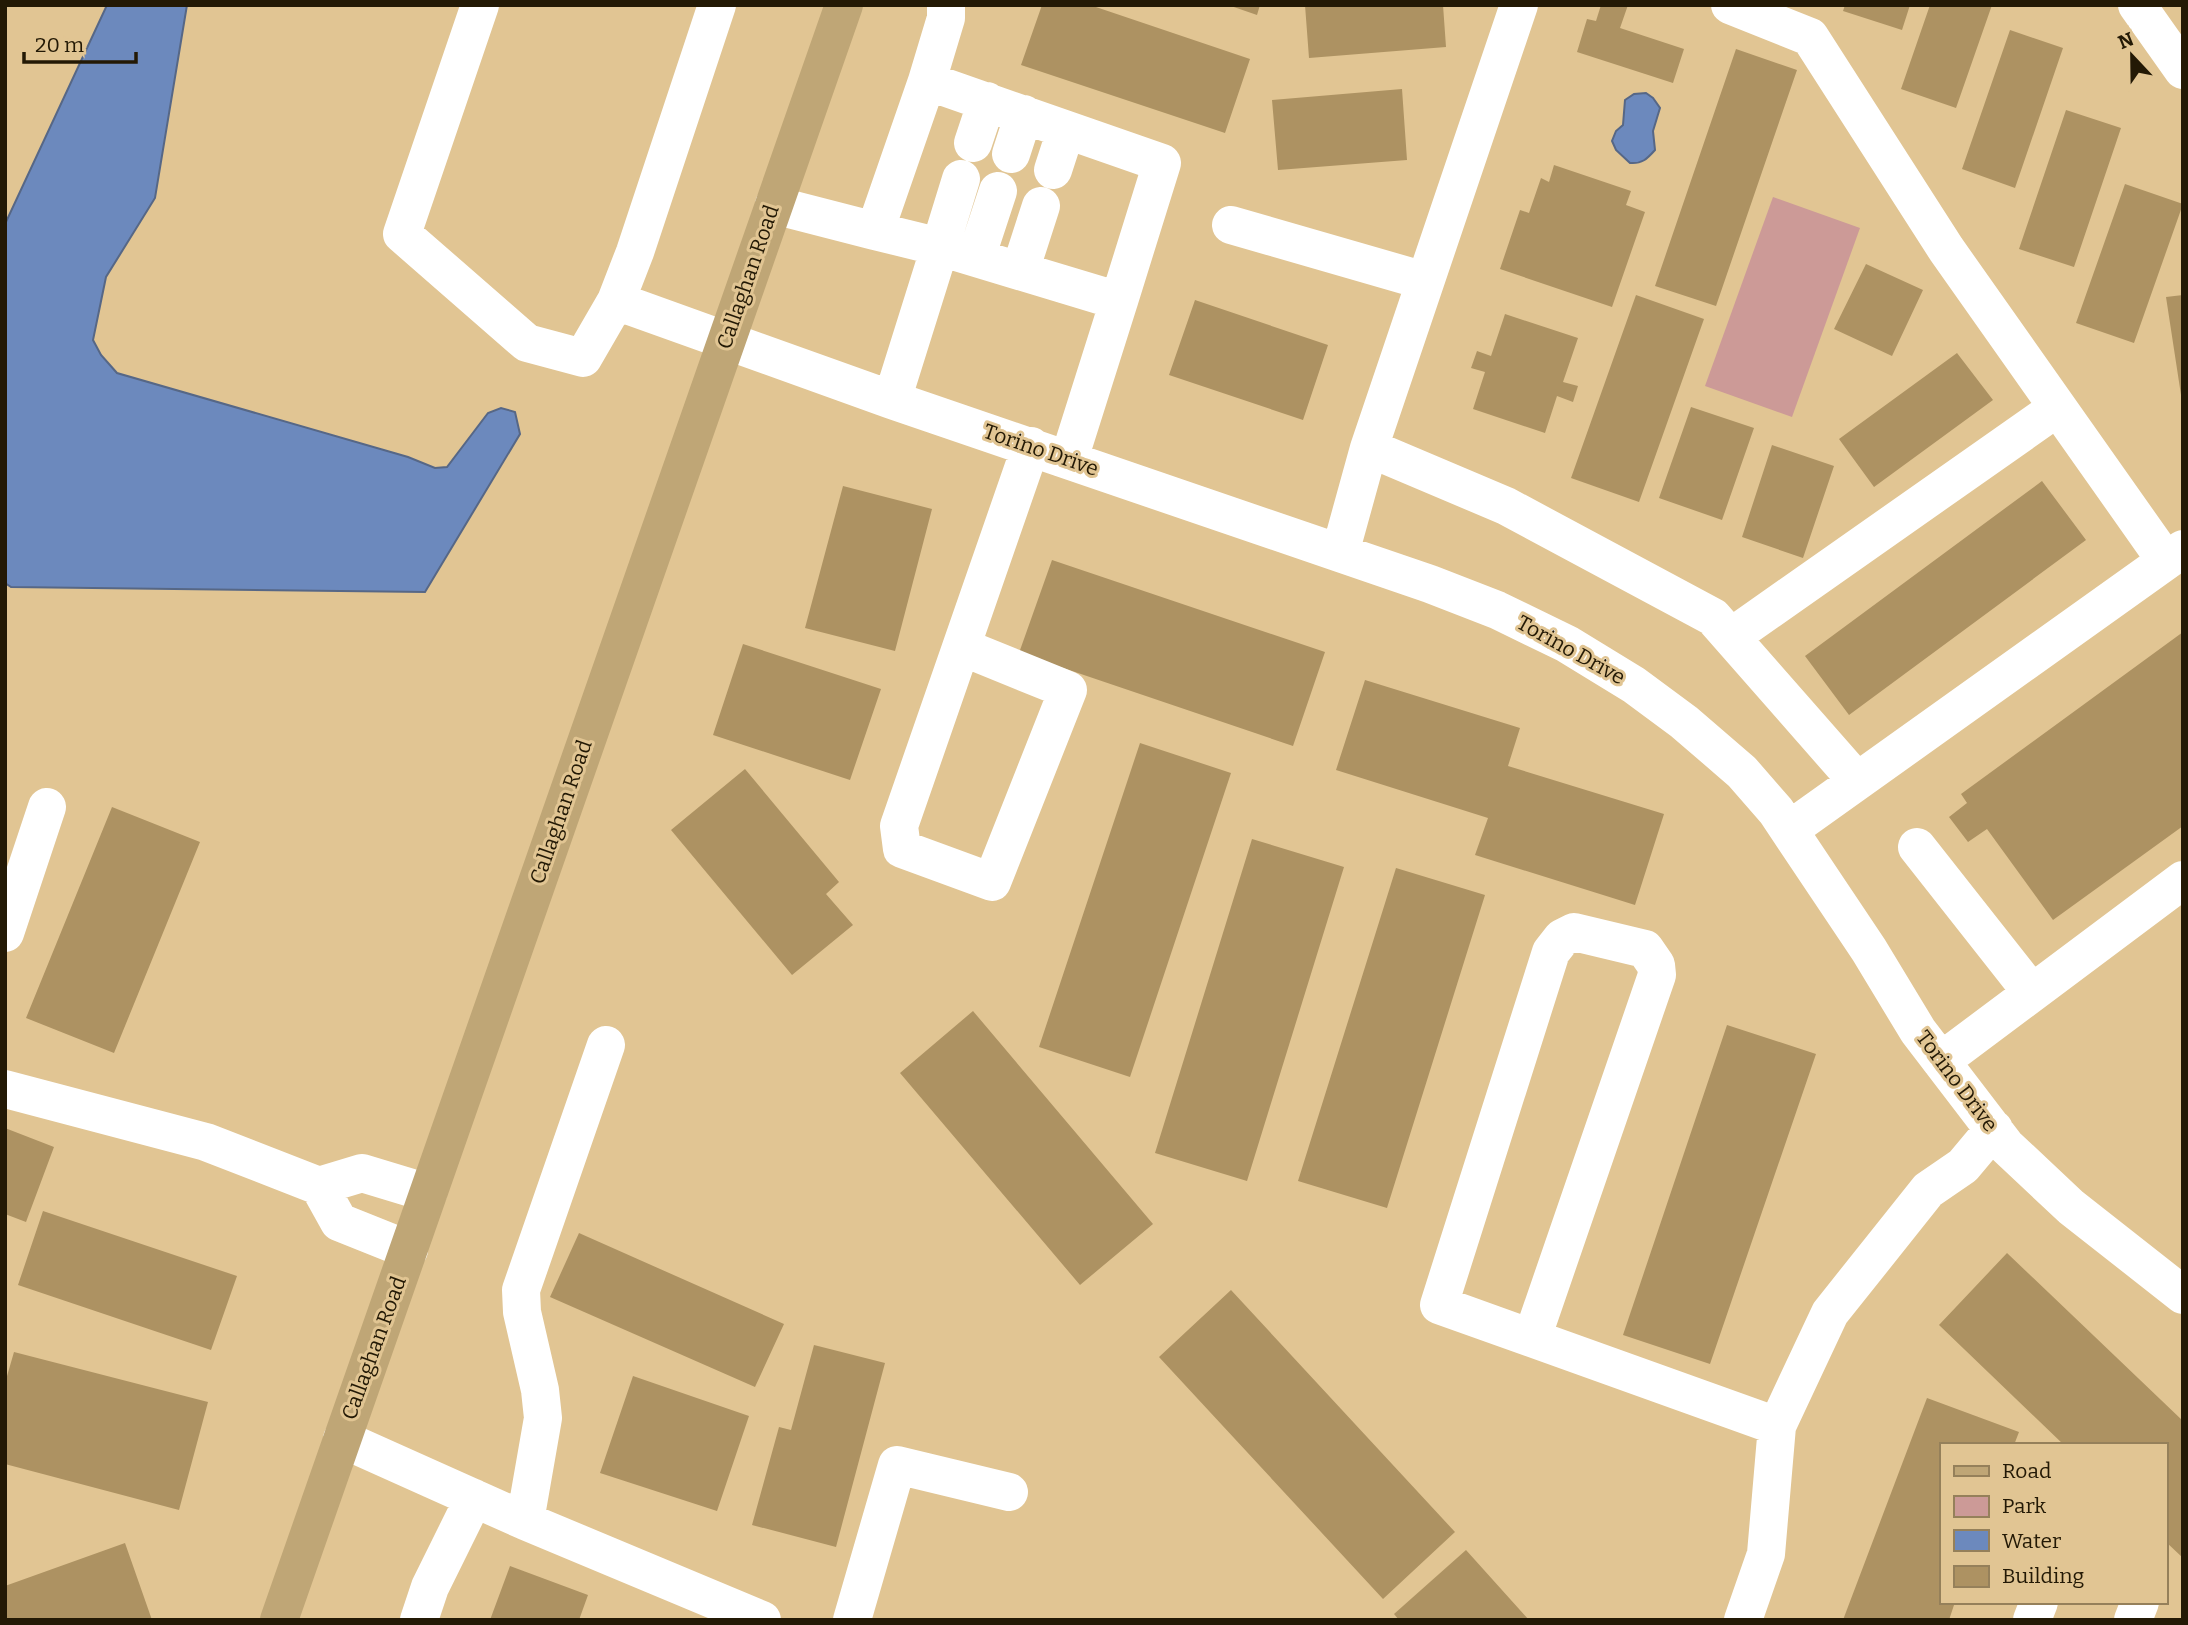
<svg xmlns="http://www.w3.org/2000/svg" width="2188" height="1625" font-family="Bitter,serif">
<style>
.green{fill:#cc9a97}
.water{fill:#6c89bd;stroke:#566786;stroke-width:2}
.building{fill:#ad9262}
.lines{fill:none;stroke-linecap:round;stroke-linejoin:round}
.minor{stroke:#fff;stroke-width:38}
.major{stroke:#bfa676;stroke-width:38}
.labels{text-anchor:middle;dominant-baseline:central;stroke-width:6;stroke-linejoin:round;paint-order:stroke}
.street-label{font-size:21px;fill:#231905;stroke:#e1c593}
</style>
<rect width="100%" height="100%" fill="#e1c593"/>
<!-- green -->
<path class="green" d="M1773,197L1860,228L1792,417L1705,386Z"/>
<!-- water -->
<path class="water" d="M107,5H187L155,198L106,277L93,340L101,355L117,373L408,457L435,468L447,467L488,413L501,408L515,412L520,434L425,592L11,587L5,583V224Z
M1646,93L1653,98L1660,108L1653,131L1655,150C1647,159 1642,164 1630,163L1616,150L1612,141L1616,131L1623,125L1625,100L1634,94Z"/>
<!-- building -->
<path class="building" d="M1042,5H1090L1250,59L1225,133L1021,65Z
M1228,5H1260L1257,15Z
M1305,5H1443L1446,47L1309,58Z
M1601,5H1628L1620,28L1684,49L1673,83L1577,52L1587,19L1596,21Z
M1845,5H1910L1902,30L1843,11Z
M1930,5H1992L1956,108L1901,89Z
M2010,30L2063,48L2015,188L1962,169Z
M1736,49L1797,70L1716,306L1655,286Z
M1402,89L1407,160L1278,170L1272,100Z
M2066,110L2121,128L2074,267L2019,249Z
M1554,165L1631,191L1626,205L1645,212L1612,307L1500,269L1520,210L1529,213L1541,178L1549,182Z
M2125,184L2183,204L2134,343L2076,323Z
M1866,264L1923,290L1892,356L1834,329Z
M1636,295L1704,319L1639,502L1571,478Z
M2183,295V395H2181L2166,297Z
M1195,300L1328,345L1303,420L1169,375Z
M1505,314L1578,338L1563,382L1578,386L1573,402L1557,396L1545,433L1473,409L1485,372L1471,368L1477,351L1491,356Z
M1957,353L1993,400L1874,487L1839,439Z
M1691,407L1754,428L1722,520L1659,498Z
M1772,445L1834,466L1803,558L1742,537Z
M2042,481L2086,540L1849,715L1805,656Z
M843,486L932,509L895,651L805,628Z
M1052,560L1325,652L1293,746L1019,653Z
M2183,632V826L2053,920L1987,829L1968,842L1949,817L1967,803L1961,794Z
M743,644L881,689L850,780L713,735Z
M1365,680L1520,728L1508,766L1664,814L1635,905L1475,855L1488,818L1336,770Z
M1140,743L1231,773L1130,1077L1039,1047Z
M745,769L839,882L826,894L853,925L792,975L671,830Z
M112,807L200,842L114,1053L26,1018Z
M1252,839L1344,867L1247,1181L1155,1153Z
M1396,868L1485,895L1387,1208L1298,1181Z
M973,1011L1153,1224L1080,1285L900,1073Z
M1727,1025L1816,1054L1710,1364L1623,1335Z
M5,1128L54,1147L26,1222L5,1214Z
M43,1211L237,1276L211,1350L18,1285Z
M579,1233L784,1324L755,1387L550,1297Z
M2007,1253L2183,1421V1558L2165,1541V1445H2064L1939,1325Z
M1231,1290L1455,1532L1383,1599L1159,1357Z
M814,1345L885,1363L836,1547L752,1525L779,1427L791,1430Z
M14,1352L208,1402L179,1510L5,1464V1383Z
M633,1376L749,1416L717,1511L600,1473Z
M1927,1398L2019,1432L2014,1445H1941V1602H1955L1949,1620H1843Z
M125,1543L152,1620H5V1586Z
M1466,1550L1529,1620H1399L1394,1614Z
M510,1566L588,1595L579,1620H490Z"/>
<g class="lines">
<!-- minor -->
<path class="minor" d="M480,5L402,234L527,343L583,358L616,301
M717,5L635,252L616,301L892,400L1430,584L1497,610L1567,644L1634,685L1684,722L1742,772L1776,811L1869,950L1918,1031L2006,1146L2071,1207L2183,1295
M1730,5L1810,37L1946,249L2166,561L2183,549
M2137,5L2183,70
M927,81L1162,163L1119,301
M973,143L987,101
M1011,154L1024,114
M1053,170L1066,130
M774,205L875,231L927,81L946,18V5
M1231,225L1425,281
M875,231L940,247L961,179
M976,258L998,191
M1020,271L1041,206
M892,400L940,247L1119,301L1069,459
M1369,448L1519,5
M1340,553L1369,448L1506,506L1713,617L1857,781
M1731,637L2057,408
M962,647L1068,690L992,882L902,849L899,826L1031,446
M1789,830L2166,561
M1917,847L2032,993
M5,933L47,807
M1941,1061L2183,880
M5,1089L206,1142L319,1186L362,1173L428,1193
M319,1186L339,1222L409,1250
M1532,1338L1657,975L1656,965L1645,949L1574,932L1562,938L1551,952L1439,1305L1777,1426L1830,1313L1928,1190L1963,1166L1994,1129
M342,1439L525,1521L762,1620
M525,1521L543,1418L540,1390L522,1312L521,1290L606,1045
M419,1620L430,1587L474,1498
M852,1620L897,1465L1009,1492
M1743,1620L1766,1554L1777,1426
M2032,1620L2039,1602
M2133,1620L2140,1602"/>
<!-- major -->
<path class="major" d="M279,1620L844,5"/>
</g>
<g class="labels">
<!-- street labels -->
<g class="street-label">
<text transform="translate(748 277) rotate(-71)">Callaghan Road</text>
<text transform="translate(1041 450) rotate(19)">Torino Drive</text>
<text transform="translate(1571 650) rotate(29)">Torino Drive</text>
<text transform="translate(561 812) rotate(-71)">Callaghan Road</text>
<text transform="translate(1957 1081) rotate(53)">Torino Drive</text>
<text transform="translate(374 1348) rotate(-70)">Callaghan Road</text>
</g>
</g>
<!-- border -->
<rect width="2188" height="1625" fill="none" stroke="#231905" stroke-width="14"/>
<!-- legend -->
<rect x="1940" y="1443" width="228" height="161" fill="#e1c593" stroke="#95805a" stroke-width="2"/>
<rect x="1954" y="1466" width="35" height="10" fill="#bfa676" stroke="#95805a" stroke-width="2"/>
<text x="2002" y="1478" font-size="21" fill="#231905">Road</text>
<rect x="1954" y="1496" width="35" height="21" fill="#cc9a97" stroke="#95805a" stroke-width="2"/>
<text x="2002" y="1513" font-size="21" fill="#231905">Park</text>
<rect x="1954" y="1530" width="35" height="21" fill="#6c89bd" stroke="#95805a" stroke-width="2"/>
<text x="2002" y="1548" font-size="21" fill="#231905">Water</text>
<rect x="1954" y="1566" width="35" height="21" fill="#ad9262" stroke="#95805a" stroke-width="2"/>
<text x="2002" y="1583" font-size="21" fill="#231905">Building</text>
<!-- north arrow -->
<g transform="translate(2132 56) rotate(338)" stroke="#e1c593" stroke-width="5" paint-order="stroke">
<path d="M0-5L12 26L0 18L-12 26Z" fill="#231905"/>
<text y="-10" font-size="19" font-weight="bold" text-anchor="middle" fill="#231905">N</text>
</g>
<!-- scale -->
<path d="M24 52v10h112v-10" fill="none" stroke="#231905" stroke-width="3.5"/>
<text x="35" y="52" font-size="21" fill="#231905" stroke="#e1c593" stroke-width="5" paint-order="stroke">20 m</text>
</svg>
